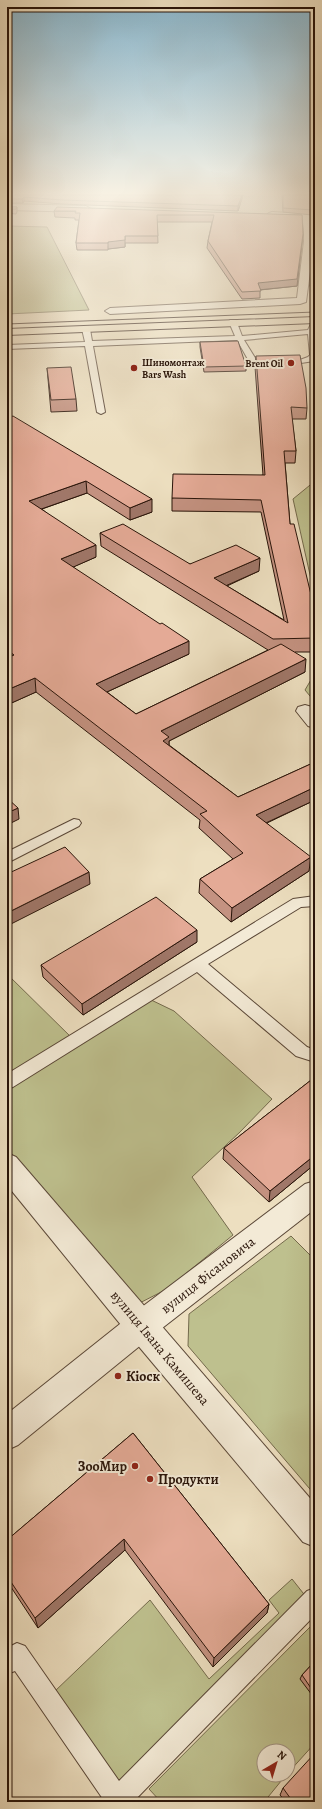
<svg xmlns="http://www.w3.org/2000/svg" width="322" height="1809" font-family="Alegreya,serif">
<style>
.green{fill:#bec08e;stroke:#746a4c}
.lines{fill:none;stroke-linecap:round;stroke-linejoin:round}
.service-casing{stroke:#5a4737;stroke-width:2}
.minor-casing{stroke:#5a4737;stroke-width:2}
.tertiary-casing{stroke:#5a4737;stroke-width:2}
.primary-casing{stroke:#291409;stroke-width:2}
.service{fill:#f3ead6;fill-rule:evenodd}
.minor{fill:#f3ead6;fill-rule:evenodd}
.tertiary{fill:#f3ead6;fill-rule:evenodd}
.primary{fill:#eddfc0;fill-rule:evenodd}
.tram{stroke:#291409;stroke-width:1}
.wall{fill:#c49281;stroke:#291409}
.shaded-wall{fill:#a07769;stroke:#291409}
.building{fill:#e4aa96;stroke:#291409}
.poi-dot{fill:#8f2418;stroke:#f3ead6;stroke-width:1.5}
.labels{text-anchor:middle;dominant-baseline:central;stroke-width:4;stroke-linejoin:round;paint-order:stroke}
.far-poi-label{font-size:10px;font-weight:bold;fill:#291409;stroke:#f3ead6;text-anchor:start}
.near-street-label{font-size:14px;fill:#291409;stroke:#f3ead6}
.near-poi-label{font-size:14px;font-weight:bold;fill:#291409;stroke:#f3ead6;text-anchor:start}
</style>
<rect width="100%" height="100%" fill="#eddfc0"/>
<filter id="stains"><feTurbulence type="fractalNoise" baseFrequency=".005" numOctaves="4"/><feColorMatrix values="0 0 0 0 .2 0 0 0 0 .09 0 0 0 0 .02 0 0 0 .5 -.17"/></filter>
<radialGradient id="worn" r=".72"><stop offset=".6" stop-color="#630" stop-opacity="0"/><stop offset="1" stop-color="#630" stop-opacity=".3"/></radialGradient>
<!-- green -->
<path class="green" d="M7,226L47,227L89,310L7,314Z
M315,481V597L293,499Z
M315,673V702L305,690Z
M7,974L74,1040L145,997L174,1011L272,1099L240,1132L192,1177L233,1235L167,1289L128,1309L7,1165Z
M291,1236L315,1260V1495L188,1346L189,1314Z
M292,1579L307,1598L120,1783L54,1692L150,1600L209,1679L279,1613L269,1600Z
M315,1622V1743L288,1773V1751H264V1775H286L264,1802H161L149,1789Z"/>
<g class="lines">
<!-- service casing -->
<g class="service-casing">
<path id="service" d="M230,320H236L242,336L308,330L312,322H315V359L314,361L301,363L297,361L308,357L310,355L308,334L244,340L257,361L253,363H250L237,340L93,346L105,412L101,414L97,412L85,346L7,349V345L85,342L82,329L86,327L90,329L92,341L235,336L229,322Z
M74,819L79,820L81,823L79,826L7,863V852Z
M315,896V906L301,907L208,964L307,1047L315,1050V1062L296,1056L197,972L13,1087L7,1089V1074L293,899Z
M315,1588V1615L133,1802H105L15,1671L7,1674V1648L17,1643L25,1646L119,1781L307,1591Z"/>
</g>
<!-- minor casing -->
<g class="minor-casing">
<path id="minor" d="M7,204L86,206L91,209L86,212L7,210Z
M272,212L308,214L313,217L314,241L306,302L300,304L110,314L105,311L110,308L297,298L304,241L303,220L269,217L267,215L269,213Z
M305,705L312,707L315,711V728L308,726L296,711L298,707Z
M315,1181V1209L152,1336L18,1445L7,1450V1414L130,1316L305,1184Z"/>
</g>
<!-- tertiary casing -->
<g class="tertiary-casing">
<path id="tertiary" d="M7,1153L16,1157L315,1504V1547L303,1542L130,1336L7,1185Z"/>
</g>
<!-- primary casing -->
<g class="primary-casing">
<path id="primary" d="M315,317V323L7,335V329Z"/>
</g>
<!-- service -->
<use href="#service" class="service"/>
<!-- minor -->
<use href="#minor" class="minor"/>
<!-- tertiary -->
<use href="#tertiary" class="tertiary"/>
<!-- primary -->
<use href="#primary" class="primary"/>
<!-- tram -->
<path class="tram" d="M7,324L315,312"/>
</g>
<!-- wall -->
<path class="wall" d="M7,195H243L238,211L62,204L24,201L23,203H7Z
M282,195H315V237L312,215L283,212Z
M7,207H17V212L16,214L7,213Z
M54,211L302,215L303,234L297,286L260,290V298L242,299L207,248L208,241L212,222H157L158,243H125V247L108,249V250H77L76,243L79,220H75V218L55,217Z
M315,244V297L310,286Z
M200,342L246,366V371L204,372L200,347Z
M256,356L307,408L306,419H292L296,451L295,463H285L290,524L313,603H315V652H295L305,672L169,741V745L238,797L315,762V800L267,823L309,871L231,922L199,893L200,879L233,859L199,828L200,820L36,692L7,705V418L152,512L130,520L87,493L42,509L96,557L73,567L189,654L107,692L136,714L268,650L101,546L100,533L190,564L259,571L227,586L284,620L261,512L172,511V498L263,475L255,367Z
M47,368L76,399L77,411L51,412Z
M197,942L83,1015L43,977L41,965Z
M315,1077V1164L269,1202L223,1159L224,1148Z
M133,1433L269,1604L267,1613L213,1667L125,1550L38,1628L7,1581V1540Z
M315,1661V1699L300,1679L302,1675Z
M283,1788L315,1802H286L280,1795Z"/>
<!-- shaded-wall -->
<path class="shaded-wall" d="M242,195H243L238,211V206Z
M24,197V201L23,203L22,199Z
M303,234L297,286L258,290V283Z
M125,236V247L108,249V242Z
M86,481L87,493L30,513L29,501Z
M152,499V512L130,520V508Z
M96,545V557L62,572L61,559Z
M260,558L259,571L214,591V578Z
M189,641V654L96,697V684Z
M306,659L305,672L169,741V751L163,754L161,731Z
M35,678L36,692L7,705V690Z
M315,787V800L255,828L256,815Z
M18,808L19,819L7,825V813Z
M311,857L309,871L231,922L232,908Z
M89,872L90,884L7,926V913Z
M197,930V942L83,1015L82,1004Z
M315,1155V1164L269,1202L270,1191Z
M124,1539L125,1550L38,1628L35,1618Z
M269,1604L267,1613L213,1667L214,1658Z"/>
<!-- building -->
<path class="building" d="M7,195H242L238,206L62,200L24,197L22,199H7Z
M283,195H315V229L313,210L283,208Z
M7,207H17L16,209H7Z
M57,207L302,215L303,234L297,279L258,283L261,291L242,292L208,241L214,215H157L158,236H125V240L108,242V243H76L80,213H75L76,211H54Z
M315,244V291L311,282Z
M238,341L246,366L204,367L200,342Z
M300,355L306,388L307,408L291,407L296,451H284L290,524H294L313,603H315V638L273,639L100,533L123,524L190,564L236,545L260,558L214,578L288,623L261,500L172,498L173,474L265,475L256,356Z
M71,367L76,399L51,400L47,368Z
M13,416L152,499L130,508L86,481L29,501L96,545L61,559L160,624L162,623L189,641L96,684L136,714L281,644L306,659L161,731L169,737L163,741L238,797L315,762V787L256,815L311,857L232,908L200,879L243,853L200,814L207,811L35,678L7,690V658L14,655L7,650V418Z
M7,798L18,808L7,813Z
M65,847L89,872L7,913V874Z
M156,897L197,930L82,1004L41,965Z
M315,1077V1155L270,1191L224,1148Z
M133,1433L269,1604L214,1658L124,1539L35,1618L7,1576V1540Z
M315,1661V1694L302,1675Z
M315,1753V1802H293L283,1788Z"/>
<!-- sky -->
<linearGradient id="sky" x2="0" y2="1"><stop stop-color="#89b8d0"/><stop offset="0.43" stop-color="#f7f1e3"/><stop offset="1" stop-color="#f7f1e3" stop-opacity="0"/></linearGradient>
<rect width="322" height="449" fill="url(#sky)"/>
<!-- markers -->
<g class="poi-dot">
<circle cx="291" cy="363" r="4"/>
<circle cx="134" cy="368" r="4"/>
<circle cx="118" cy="1376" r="4"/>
<circle cx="135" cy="1466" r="4"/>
<circle cx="150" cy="1479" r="4"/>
</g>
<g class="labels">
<!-- far-poi labels -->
<g class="far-poi-label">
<text x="142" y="362">Шиномонтаж<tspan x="142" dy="12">Bars Wash</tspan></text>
<text x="283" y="363" text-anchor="end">Brent Oil</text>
</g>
<!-- near-street labels -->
<g class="near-street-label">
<text transform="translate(208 1275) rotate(-38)">вулиця Фісановича</text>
<text transform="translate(160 1348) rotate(50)">вулиця Івана Камишева</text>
</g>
<!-- near-poi labels -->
<g class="near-poi-label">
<text x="126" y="1376">Кіоск</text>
<text x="127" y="1466" text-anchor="end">ЗооМир</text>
<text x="158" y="1479">Продукти</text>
</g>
</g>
<!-- margin -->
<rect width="322" height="1809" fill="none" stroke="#eddfc0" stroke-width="24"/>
<rect x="8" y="8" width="306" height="1793" fill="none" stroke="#291409" stroke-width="2"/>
<rect x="12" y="12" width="298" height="1785" fill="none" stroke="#291409"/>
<!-- north arrow -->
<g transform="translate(276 1763) rotate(38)"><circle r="19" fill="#f3ead6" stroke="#a29484"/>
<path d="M0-3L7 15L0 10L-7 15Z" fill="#8f2418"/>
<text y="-6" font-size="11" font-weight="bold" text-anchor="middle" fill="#291409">N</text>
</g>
<rect width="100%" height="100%" filter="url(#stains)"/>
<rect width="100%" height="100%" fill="url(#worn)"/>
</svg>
